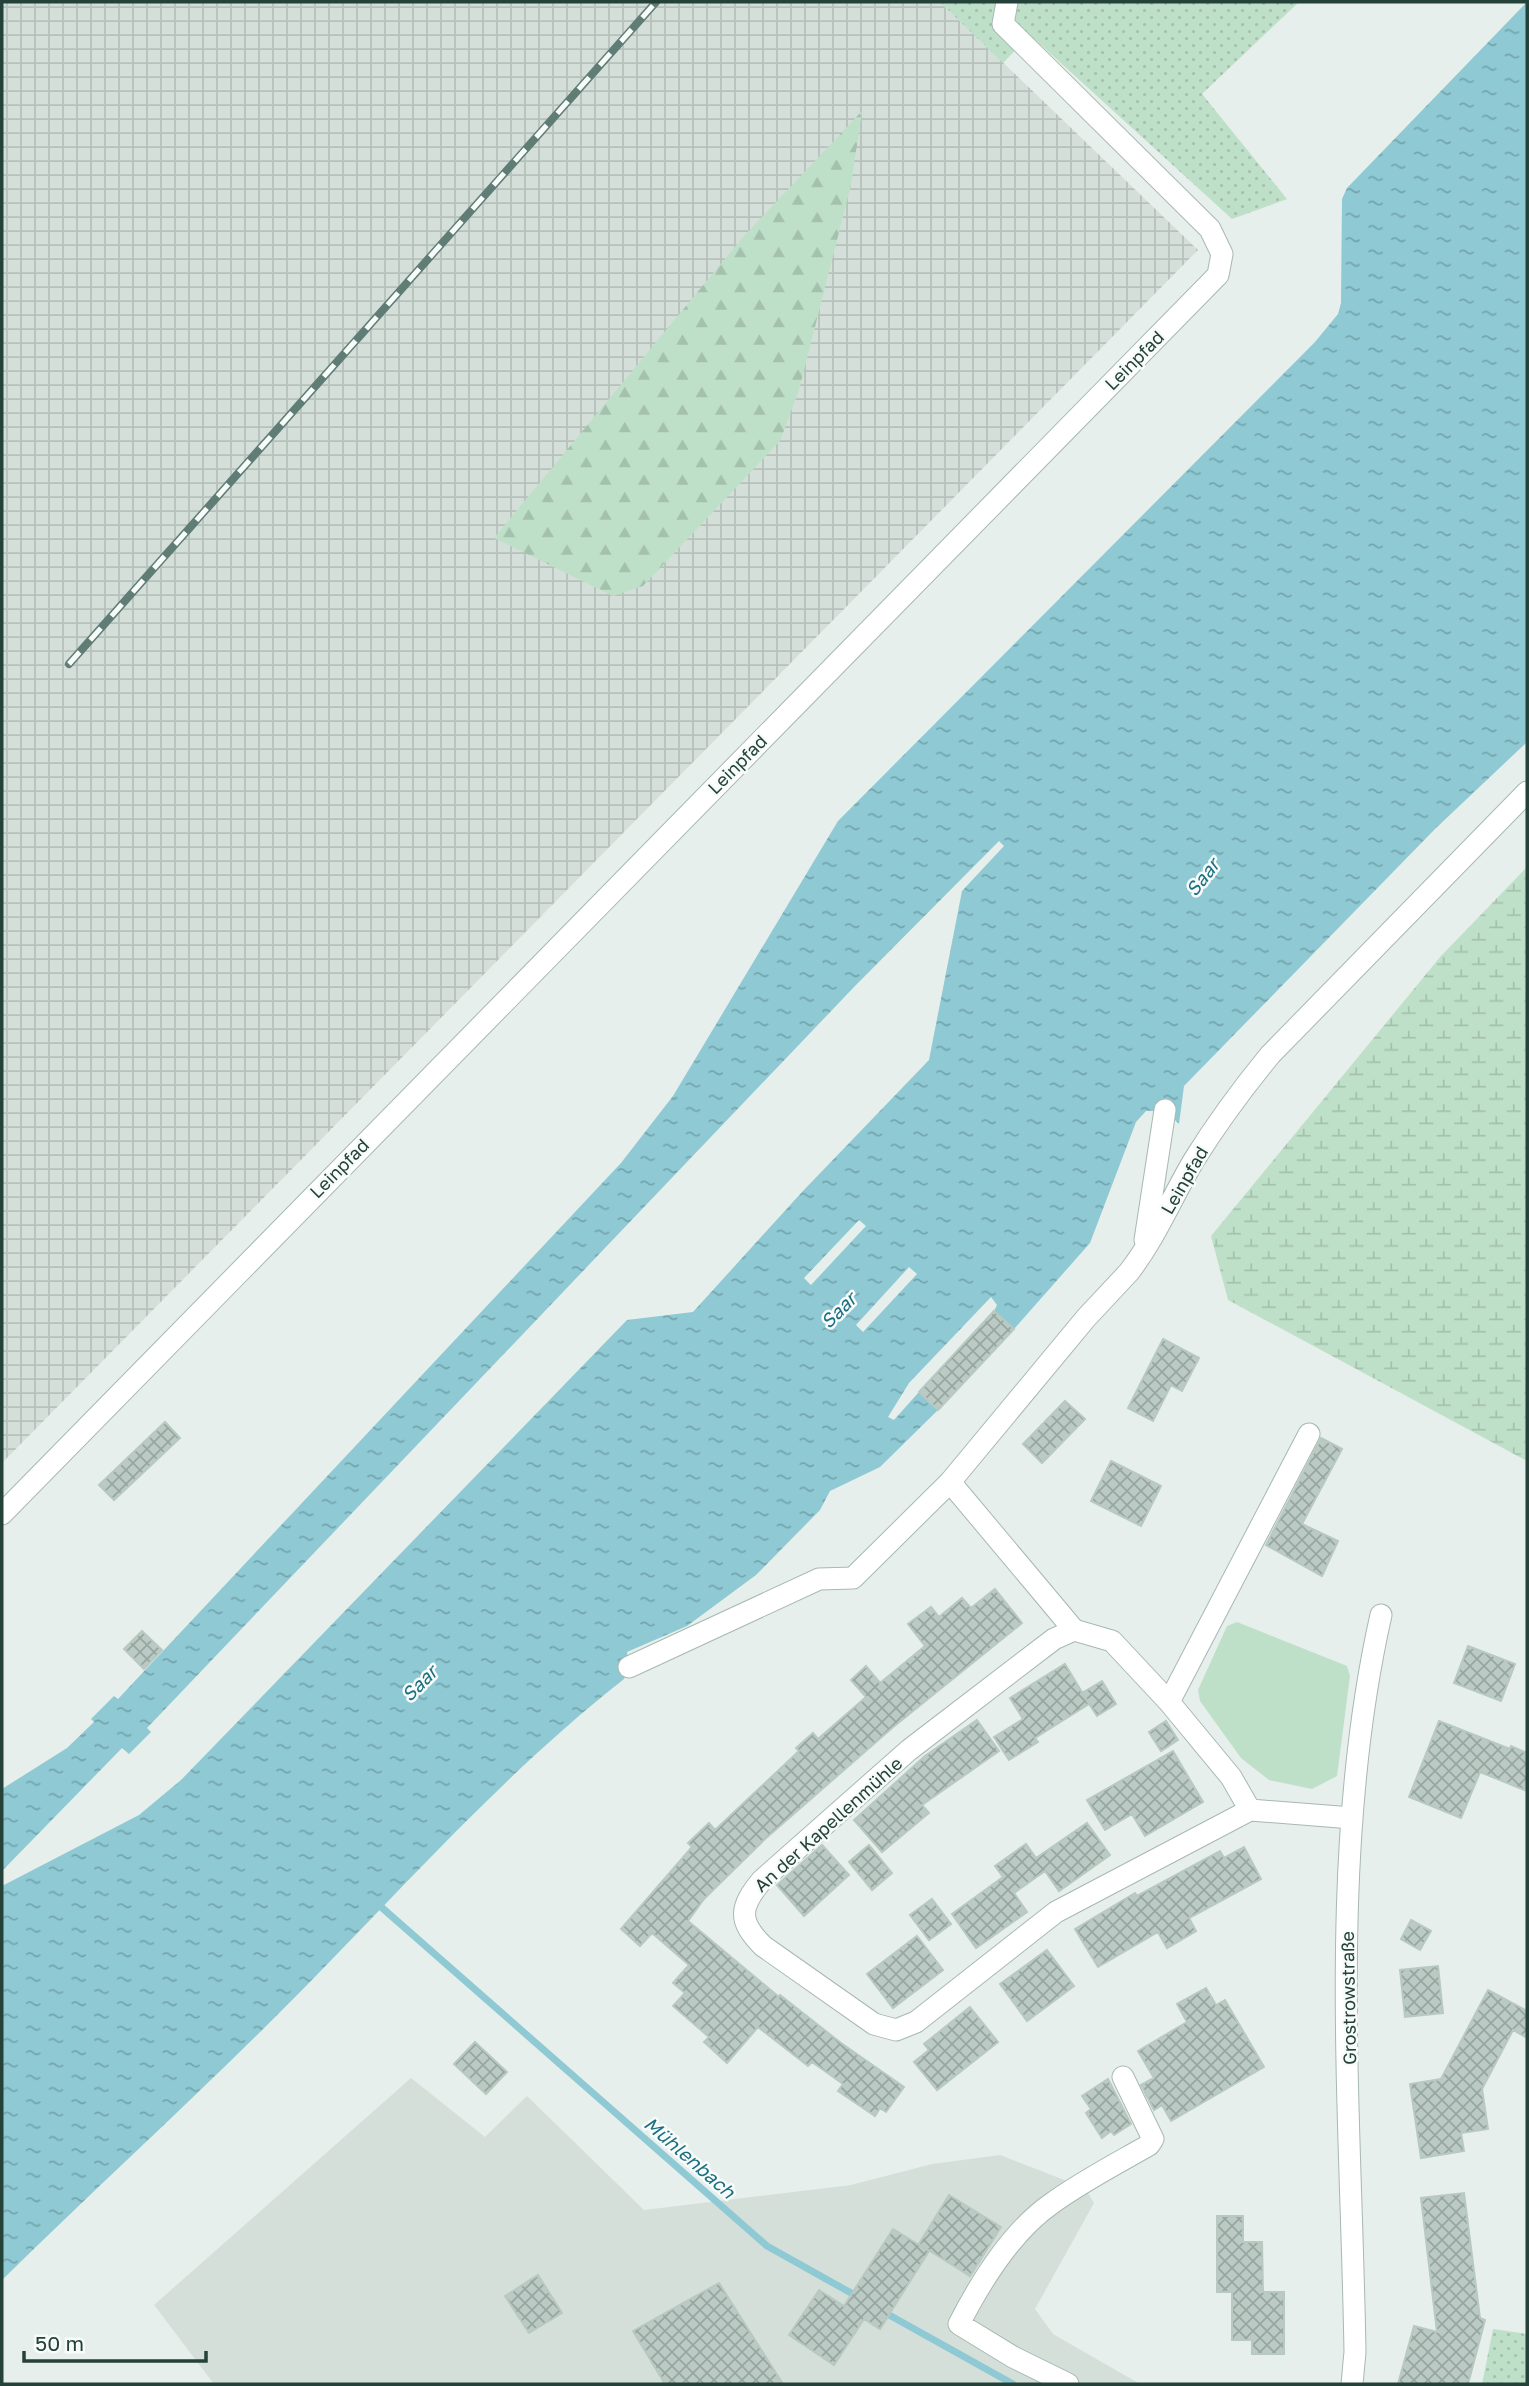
<svg xmlns="http://www.w3.org/2000/svg" width="1529" height="2386" font-family="'Golos Text',sans-serif">
<style>
.built{fill:#d4dfda}
.industrial{fill:url(#industrial-grid)}
.grass{fill:url(#grass-dots)}
.forest{fill:url(#forest-firs)}
.wetland{fill:url(#wetland-marsh)}
.green{fill:#bfe0c8}
.water{fill:url(#water-ripples);fill-rule:evenodd}
.lines{fill:none;stroke-linecap:round;stroke-linejoin:round}
.stream{stroke:#8ec9d4;stroke-width:7}
.building{fill:url(#building-cross-hatch);stroke:#b8c9c2;stroke-width:2}
.minor-casing{stroke:#a8b8b2;stroke-width:23}
.minor{stroke:#fff;stroke-width:21}
.rail-casing{stroke:#5f7d75;stroke-width:8}
.rail{stroke:#f7fbf9;stroke-width:5;stroke-dasharray:16;stroke-linecap:butt}
.labels{text-anchor:middle;dominant-baseline:central;stroke-width:5;stroke-linejoin:round;paint-order:stroke}
.street-label{font-size:18px;fill:#24423a;stroke:#f7fbf9}
.water-label{font-size:19px;font-style:italic;fill:#1c6f80;stroke:#f7fbf9}
</style>
<defs>
<pattern id="industrial-grid" width="8" height="8" patternUnits="userSpaceOnUse" patternTransform="scale(1.75)"><rect width="8" height="8" fill="#d4dfda"/><path d="M0 4h8M4 0v8" fill="none" stroke="#b6c1bc"/></pattern>
<pattern id="grass-dots" width="8" height="8" patternUnits="userSpaceOnUse" patternTransform="scale(1.75)"><rect width="8" height="8" fill="#bfe0c8"/><path d="M2 2h.1M6 6h.1" fill="none" stroke="#a4c1ad" stroke-width="1.8" stroke-linecap="round"/></pattern>
<pattern id="forest-firs" width="22" height="20" patternUnits="userSpaceOnUse" patternTransform="scale(1.75)"><rect width="22" height="20" fill="#bfe0c8"/><path d="M5 1l3.5 6h-7zM16 11l3.5 6h-7z" fill="#a4c1ad"/></pattern>
<pattern id="wetland-marsh" width="20" height="14" patternUnits="userSpaceOnUse" patternTransform="scale(1.75)"><rect width="20" height="14" fill="#bfe0c8"/><path d="M1 5h8M5 5V1M11 12h8M15 12V8" fill="none" stroke="#a4c1ad"/></pattern>
<pattern id="water-ripples" width="26" height="14" patternUnits="userSpaceOnUse" patternTransform="scale(1.75)"><rect width="26" height="14" fill="#8ec9d4"/><path d="M2 4q2-2 4 0t4 0M15 11q2-2 4 0t4 0" fill="none" stroke="#74a5ad"/></pattern>
<pattern id="building-cross-hatch" width="8" height="8" patternUnits="userSpaceOnUse" patternTransform="scale(1.75)"><rect width="8" height="8" fill="#bbcac4"/><path d="M0 0l8 8M0 8l8-8" fill="none" stroke="#98a6a0"/></pattern>
</defs>
<rect width="100%" height="100%" fill="#e6efeb"/>
<!-- built -->
<path class="built" d="M411,2078L485,2137L527,2096L644,2210L851,2185L932,2164L1000,2155L1085,2188L1094,2203L1035,2309L1053,2334L1140,2384H214L154,2305Z"/>
<!-- industrial -->
<path class="industrial" d="M2,2H940L1198,250L2,1463Z"/>
<!-- grass -->
<path class="grass" d="M940,2H1299L1202,94L1287,199L1232,219L1030,35L1003,63Z
M1493,2329L1527,2334V2384H1482Z"/>
<!-- forest -->
<path class="forest" d="M862,111L851,185L799,390L780,441L643,586L613,596L494,538L743,237Z"/>
<!-- wetland -->
<path class="wetland" d="M1527,867V1461L1228,1300L1211,1236L1441,956Z"/>
<!-- green -->
<path class="green" d="M1237,1622L1347,1666L1350,1676L1337,1776L1312,1789L1269,1780L1241,1758L1200,1701L1198,1690L1227,1626Z"/>
<!-- water -->
<path class="water" d="M1527,2V742L1435,829L1184,1086L1179,1124L1165,1110L1146,1111L1136,1122L1090,1243L1014,1329L994,1311L997,1305L991,1297L909,1383L888,1417L894,1420L919,1392L938,1410L880,1467L830,1491L820,1510L756,1575L687,1626L627,1652L629,1667L624,1679C508,1770 410,1880 307,1985C208,2086 103,2181 2,2280V1886L139,1815L181,1780L627,1320L693,1312L802,1192L929,1060L962,891L1004,846L999,841L854,987L147,1728L151,1732L129,1754L122,1748L2,1871V1789L67,1748L94,1722L91,1719L114,1696L118,1699L621,1163L673,1096L838,821L1315,342L1338,314L1341,303L1342,199L1347,188ZM859,1220L866,1226L811,1285L804,1278ZM909,1267L917,1274L863,1332L856,1325Z"/>
<g class="lines">
<!-- stream -->
<path class="stream" d="M380,1906L767,2246L860,2298
M882,2311L1013,2384"/>
</g>
<!-- building -->
<path class="building" d="M994,1311L1014,1329L938,1410L919,1392Z
M1163,1339L1199,1358L1182,1391L1171,1385L1153,1421L1128,1408Z
M1065,1401L1085,1419L1042,1463L1023,1444Z
M165,1422L180,1438L114,1500L99,1485Z
M1321,1438L1342,1449L1302,1524L1338,1541L1322,1576L1266,1545Z
M1111,1461L1161,1486L1141,1526L1091,1501Z
M995,1589L1022,1623L892,1728L765,1839L704,1899L688,1921L779,1997L780,1995L841,2043L904,2087L886,2112L880,2108L875,2116L838,2091L843,2084L812,2062L808,2066L758,2027L727,2063L704,2042L709,2037L673,2006L685,1993L673,1983L689,1965L652,1933L640,1946L621,1929L692,1847L688,1843L709,1823L715,1830L799,1751L796,1748L813,1733L818,1739L866,1697L851,1680L866,1666L880,1683L925,1646L908,1624L931,1607L939,1617L962,1598L971,1608Z
M142,1631L162,1650L144,1669L124,1649Z
M1468,1646L1515,1664L1501,1701L1454,1683Z
M1065,1664L1089,1704L1035,1738L1038,1742L1009,1760L994,1737L1023,1719L1010,1698Z
M1102,1681L1116,1704L1097,1716L1082,1693Z
M977,1720L999,1751L922,1805L929,1813L882,1852L854,1820L925,1756Z
M1166,1721L1178,1740L1161,1751L1149,1732Z
M1439,1721L1510,1749L1511,1746L1527,1753V1791L1480,1772L1461,1818L1409,1797Z
M1173,1751L1203,1802L1145,1836L1132,1814L1105,1830L1087,1800Z
M1087,1823L1110,1855L1059,1891L1045,1871L1014,1893L1027,1912L976,1948L952,1914L1003,1877L995,1866L1026,1844L1036,1858Z
M822,1845L849,1875L804,1916L777,1885Z
M869,1845L892,1873L872,1890L849,1862Z
M1244,1847L1261,1879L1189,1918L1196,1931L1167,1948L1158,1932L1098,1967L1075,1929L1135,1893L1137,1896L1220,1851L1224,1858Z
M932,1899L951,1924L929,1940L910,1915Z
M1411,1920L1431,1931L1420,1950L1401,1939Z
M917,1936L943,1970L893,2008L867,1974Z
M1047,1950L1074,1986L1027,2021L1000,1984Z
M1438,1966L1443,2013L1405,2017L1400,1970Z
M1206,1988L1216,2005L1225,2000L1264,2067L1171,2121L1162,2105L1154,2110L1141,2085L1154,2078L1138,2051L1187,2022L1177,2004Z
M1488,1990L1527,2011V2038L1513,2030L1482,2089L1488,2129L1461,2133L1464,2151L1421,2158L1410,2084L1441,2079Z
M970,2007L998,2042L937,2090L914,2062L929,2050L924,2044Z
M475,2042L507,2072L486,2094L454,2064Z
M1108,2079L1131,2124L1114,2135L1111,2131L1102,2138L1086,2113L1091,2109L1082,2096Z
M1464,2193L1480,2318L1485,2320L1468,2384H1398L1414,2326L1437,2332L1421,2198Z
M949,2195L1001,2227L970,2276L919,2244Z
M1217,2216H1243V2242H1262L1263,2292H1284V2354H1252V2340H1232V2292H1217Z
M893,2229L929,2251L880,2329L864,2319L834,2365L789,2335L819,2290L844,2306Z
M538,2275L562,2313L529,2333L505,2296Z
M719,2283L755,2340L783,2384H665L633,2331Z"/>
<g class="lines">
<!-- minor casing -->
<g class="minor-casing">
<path id="minor" d="M1145,1240L1165,1110
M950,1482L1074,1630
M2,1514L1218,275L1222,254L1210,229L1003,24L1007,2
M629,1667L819,1579L853,1578L950,1482L1086,1318L1129,1272C1156,1237 1172,1197 1194,1160C1217,1123 1243,1088 1270,1055L1527,792
M1169,1702L1309,1434
M1250,1810L1231,1777L1169,1702L1112,1641L1074,1630L1054,1639L909,1750L762,1880C740,1907 737,1920 763,1946L874,2024L896,2030L916,2022L1056,1912L1250,1810L1352,1818
M1068,2384L1013,2357L959,2324C981,2281 1011,2232 1051,2204C1081,2182 1116,2164 1149,2145L1153,2139L1123,2077
M1352,2384L1355,2352C1351,2109 1327,1854 1381,1615"/>
</g>
<!-- minor -->
<use href="#minor" class="minor"/>
<!-- rail casing -->
<g class="rail-casing">
<path id="rail" d="M69,664L656,2"/>
</g>
<!-- rail -->
<use href="#rail" class="rail"/>
</g>
<g class="labels">
<!-- street labels -->
<g class="street-label">
<text transform="translate(1134 360) rotate(-45)">Leinpfad</text>
<text transform="translate(737 764) rotate(-45)">Leinpfad</text>
<text transform="translate(339 1168) rotate(-45)">Leinpfad</text>
<text transform="translate(1184 1180) rotate(-60)">Leinpfad</text>
<text transform="translate(828 1824) rotate(-42)">An der Kapellenmühle</text>
<text transform="translate(1348 1998) rotate(-91)">Grostrowstraße</text>
</g>
<!-- water labels -->
<g class="water-label">
<text transform="translate(1202 877) rotate(-52)">Saar</text>
<text transform="translate(838 1310) rotate(-45)">Saar</text>
<text transform="translate(419 1683) rotate(-45)">Saar</text>
<text transform="translate(690 2157) rotate(41)">Mühlenbach</text>
</g>
</g>
<!-- border -->
<rect width="1529" height="2386" fill="none" stroke="#24423a" stroke-width="7"/>
<!-- scale -->
<path d="M24 2351v10h182v-10" fill="none" stroke="#24423a" stroke-width="3.5"/>
<text x="35" y="2351" font-size="21" fill="#24423a" stroke="#f7fbf9" stroke-width="5" paint-order="stroke">50 m</text>
</svg>
